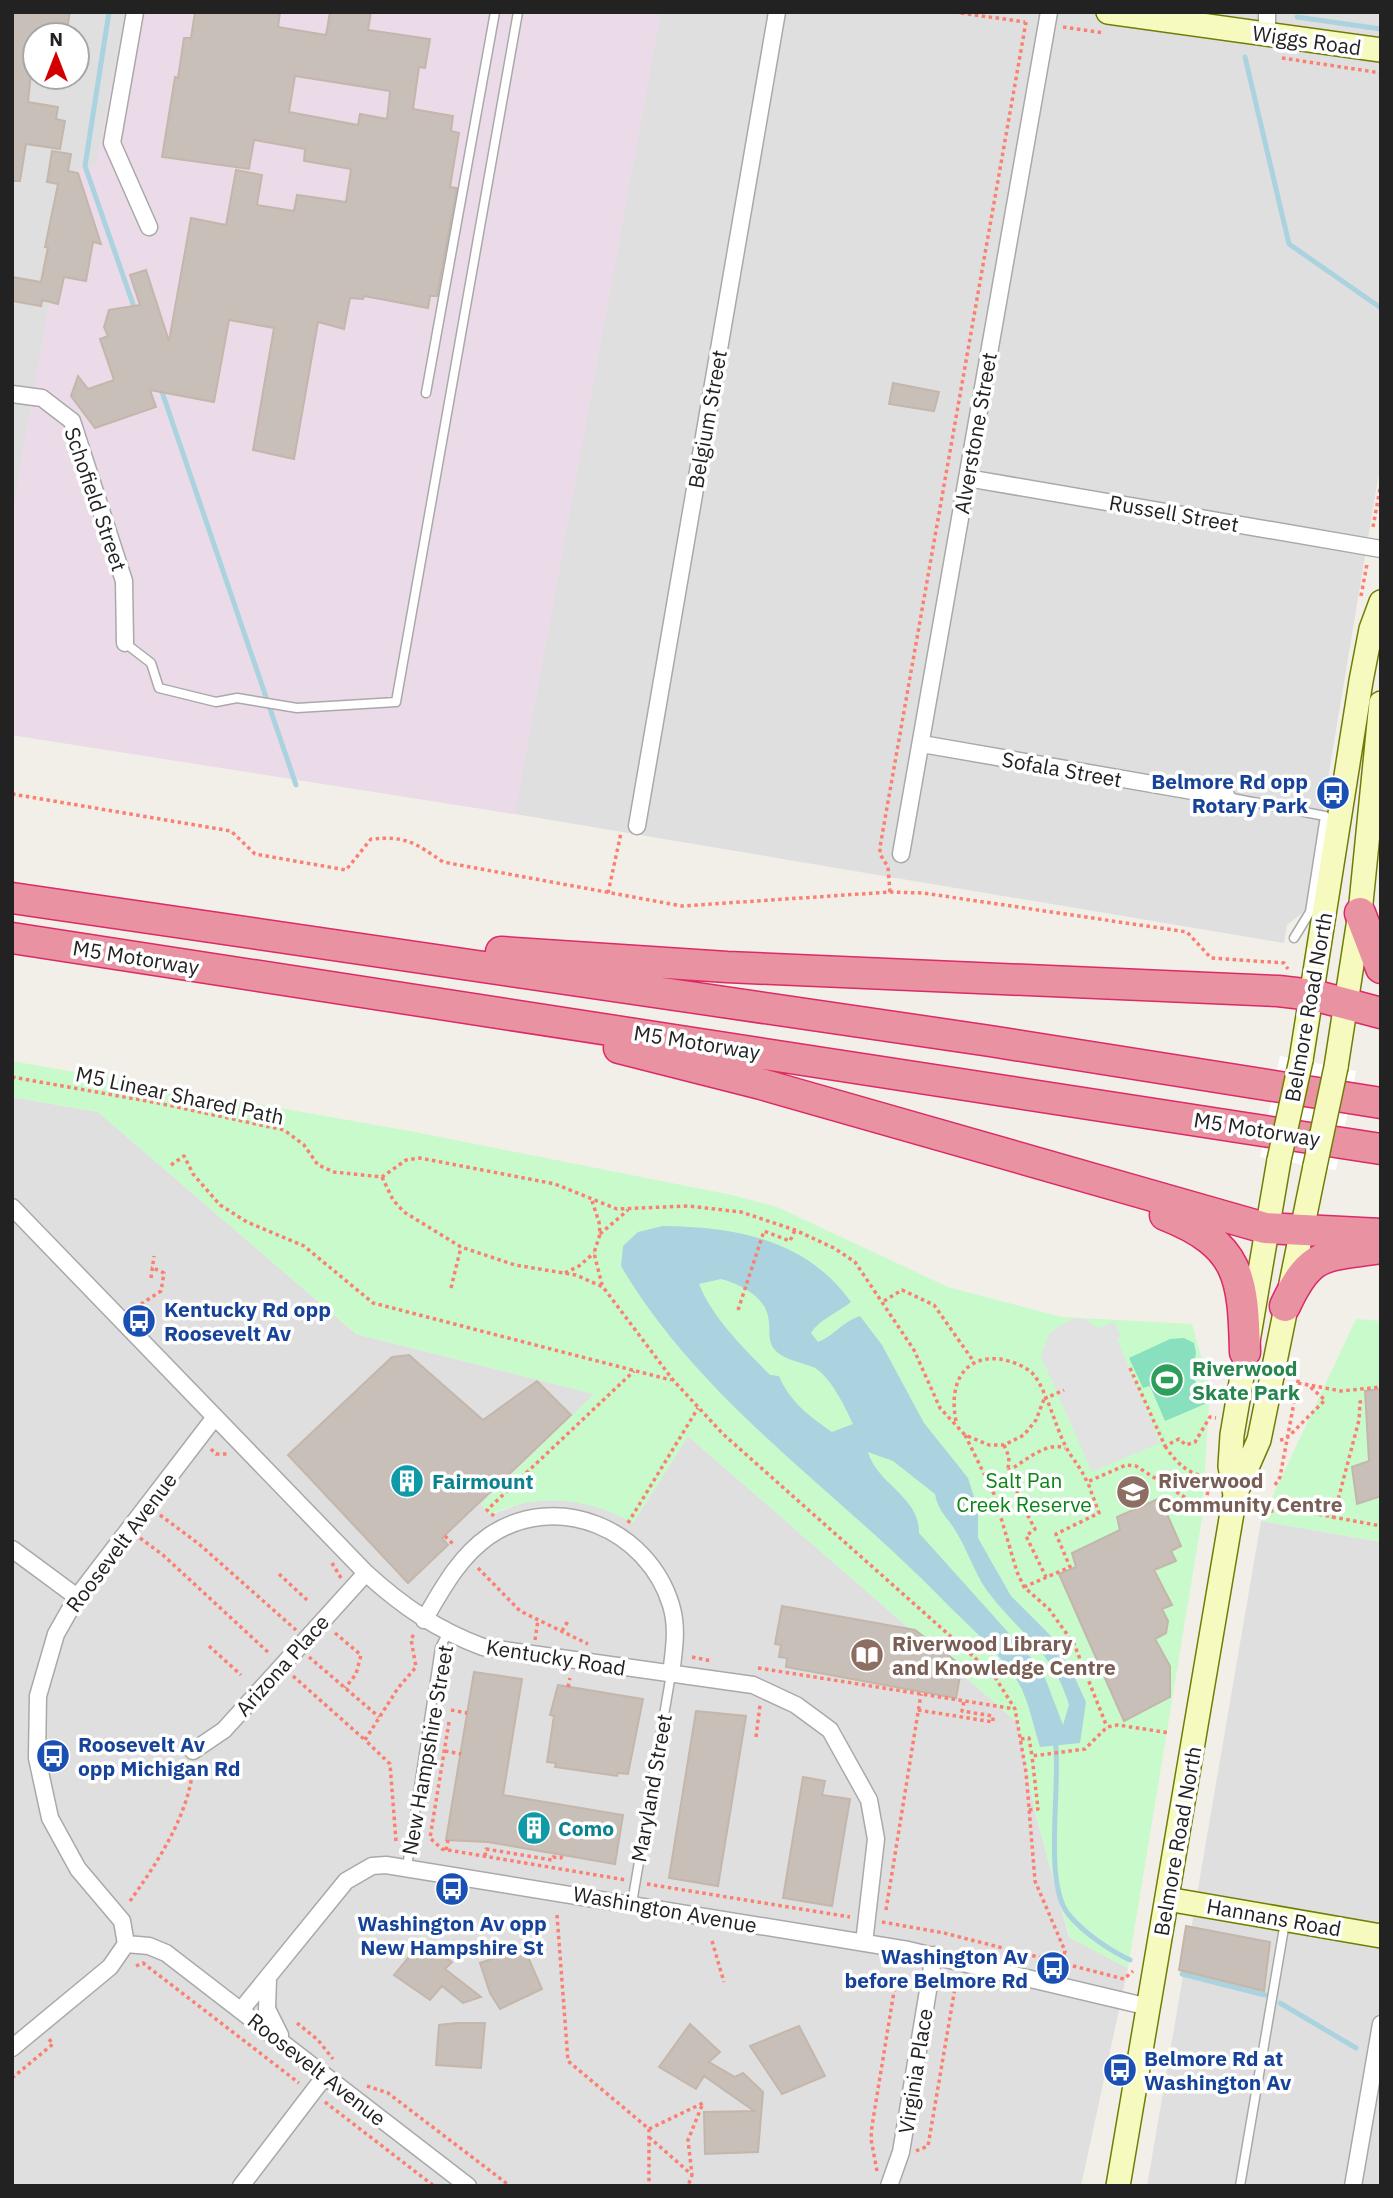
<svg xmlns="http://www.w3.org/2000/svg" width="1393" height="2198" font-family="'IBM Plex Sans',sans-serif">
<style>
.residential{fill:#e0dfdf;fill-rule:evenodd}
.industrial{fill:#ebdbe8}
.park{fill:#c8facc}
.pitch{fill:#88e0be}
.parking{fill:#e2e2e2}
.water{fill:#aad3df;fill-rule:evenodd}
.pier{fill:#fff}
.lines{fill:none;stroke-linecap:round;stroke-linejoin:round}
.stream{stroke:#aad3df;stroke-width:5}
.building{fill:#c7bfb8;stroke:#c4b6ab;stroke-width:2;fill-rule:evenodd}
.service-casing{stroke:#a9a9a9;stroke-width:11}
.minor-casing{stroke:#a9a9a9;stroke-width:19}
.secondary-casing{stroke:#707d05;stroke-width:26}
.motorway-casing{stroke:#dc2a67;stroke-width:33}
.path{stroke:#fa8072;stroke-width:3.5;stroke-dasharray:3.5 3.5;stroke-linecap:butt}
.service{stroke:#fff;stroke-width:8}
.minor{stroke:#fff;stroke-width:16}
.secondary{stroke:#f7fabf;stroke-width:23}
.motorway{stroke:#e892a2;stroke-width:30}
.secondary-bridge-casing{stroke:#707d05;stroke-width:26;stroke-linecap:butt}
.secondary-bridge{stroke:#f7fabf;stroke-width:23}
.labels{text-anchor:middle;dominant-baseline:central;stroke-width:7;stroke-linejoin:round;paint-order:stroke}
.street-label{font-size:21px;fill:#222;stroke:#fff}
.transit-label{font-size:21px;font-weight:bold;fill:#164399;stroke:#fff;text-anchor:start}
.leisure-label{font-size:21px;font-weight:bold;fill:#27864d;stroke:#fff;text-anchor:start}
.park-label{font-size:21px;fill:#0c8416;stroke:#fff}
.education-label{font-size:21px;font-weight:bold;fill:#785e54;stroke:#fff;text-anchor:start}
.culture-label{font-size:21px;font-weight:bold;fill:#0d838f;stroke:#fff;text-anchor:start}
</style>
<rect width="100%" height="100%" fill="#f2efe9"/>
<!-- residential -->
<path class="residential" d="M12,12H1381V461L1306,910L1287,925L1284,943L515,814L12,735ZM35,35H77V77H35Z
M12,1097L98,1112L356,1334L595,1394L481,1504L490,1515L528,1501L565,1500L606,1508L633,1523L688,1436L1018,1723L1035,1812L1069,1937L1128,1968L1081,2186H12Z
M1261,1521L1381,1542V2186H1147Z"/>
<!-- industrial -->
<path class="industrial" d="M125,12H661L515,814L12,735V514L72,171L96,164Z"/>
<!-- park -->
<path class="park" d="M12,1061L410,1131L732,1195L777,1207L948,1287L1062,1317L1192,1324L1210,1388L1202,1518L1128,1968L1070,1938L1035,1812L1018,1723L688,1436L633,1523C588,1498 538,1491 490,1515L481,1504L594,1394L356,1334L98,1112L12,1097Z
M1356,1319L1381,1321V1542L1261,1521Z"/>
<!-- pitch -->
<path class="pitch" d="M1184,1338L1194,1343L1196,1353L1192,1374L1205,1404L1165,1421L1150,1386L1143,1388L1129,1358L1170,1339Z"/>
<!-- parking -->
<path class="parking" d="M1075,1318L1087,1320L1098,1328L1115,1322L1121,1337L1117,1339L1160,1443L1092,1472L1041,1356L1049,1334L1062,1324Z"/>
<!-- water -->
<path class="water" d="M663,1226C736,1227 806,1239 851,1302C837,1313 820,1319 811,1333L818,1342C837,1334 839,1324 860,1316L882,1345L924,1423L968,1478L978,1510V1538L1011,1596L1049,1634L1074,1676L1086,1702L1080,1743L1040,1747C1033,1725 1029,1701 1018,1682C1000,1652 963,1621 939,1596C832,1487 700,1400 621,1266L623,1246L638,1232ZM721,1279C743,1285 768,1298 769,1323C770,1332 768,1341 774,1349C783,1360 801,1362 813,1367C830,1375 845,1407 853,1424L832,1432C809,1416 790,1402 779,1376L770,1375C744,1348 713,1319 699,1284ZM868,1452L893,1461L935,1494C939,1513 946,1515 955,1530C968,1550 974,1573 988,1592C1018,1632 1054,1652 1069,1705L1063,1725L1042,1670L919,1533C920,1497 877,1484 868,1452Z"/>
<!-- pier -->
<path class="pier" d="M1280,1056L1356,1071L1336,1170L1260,1157Z"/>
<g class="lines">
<!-- stream -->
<path class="stream" d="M109,12L85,166L135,310
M1297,17L1381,29
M1245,57L1289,244L1381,308
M160,386L296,785
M1055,1738C1062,1781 1042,1884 1069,1915C1084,1933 1109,1950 1130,1960
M1182,1974L1265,1995
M1280,2003L1356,2048"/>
</g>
<!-- building -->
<path class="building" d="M12,12H70L66,35H35L28,102L58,107L56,119L65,121L60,149L26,144L20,181H12Z
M195,12H280L278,27L326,35L330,12H371L368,30L430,39L425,68L419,67L413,109L453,116L451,131L459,133L450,187L457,188L437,296H430L428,308L364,296L363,299L350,298L344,329L318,322L294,459L253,450L274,328L229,320L214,402L150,390L156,407L95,428L71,396L78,376L88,389L114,380L100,339L108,336L104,327L109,310L140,305L130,275L146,270L169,341L191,218L226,225L236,170L262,175L257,205L294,211L297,195L346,202L351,169L304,161L305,149L254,140L249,169L162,157L175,77L178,78L184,38H191ZM295,76L390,91L387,119L360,114L358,125L289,112Z
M52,151L71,154L68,171L78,173L101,244L93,242L86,281L64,277L58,304L42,300L41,306L12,301V277L41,282L48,247H45L58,184L47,182Z
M893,383L939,392L934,411L889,404Z
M409,1355L483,1420L537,1381L571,1415L442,1538L448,1545L408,1583L288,1455L392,1357Z
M1381,1389V1496L1357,1504L1352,1467L1369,1461L1365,1391Z
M1160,1498L1181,1546L1171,1551L1176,1561L1154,1570L1172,1605L1162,1609L1168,1621L1166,1633L1155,1639L1170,1666V1697L1124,1721L1059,1574L1076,1567L1072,1553L1120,1530L1117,1517Z
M782,1606L915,1630L962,1666L956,1698L786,1667L787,1658L779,1657L781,1645L775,1644Z
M474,1672L522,1679L503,1795L623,1815L615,1864L488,1842L446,1840Z
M558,1685L643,1699L628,1774L618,1773L617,1776L583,1771L555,1767L556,1763L547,1762L554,1716L550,1715Z
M696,1711L746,1716L718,1886L669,1878Z
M803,1777L825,1781L822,1795L850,1799L832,1906L783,1898Z
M1186,1926L1270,1942L1264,1991L1179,1970Z
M423,1940L452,1962L445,1969L481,1997L463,2003L442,1986L430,2000L394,1975Z
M524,1948L542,1989L500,2009L490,1993L480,1963Z
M457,2023H485L481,2068L436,2065L439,2025Z
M690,2024L720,2052L709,2062L735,2077L743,2073L763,2092L758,2152L705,2154L704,2112L754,2111L704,2076L696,2089L659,2067Z
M799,2026L825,2076L782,2094L750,2046Z"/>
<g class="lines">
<!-- service casing -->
<g class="service-casing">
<path id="service" d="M426,393L495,12
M125,643L151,663L159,688L216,702L237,698L297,708L396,702L518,12
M1227,797L1325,816L1310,912L1294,938
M407,1867L440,1648L447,1634
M632,1903L671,1674
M1240,2186L1285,1922"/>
</g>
<!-- minor casing -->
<g class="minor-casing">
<path id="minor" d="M135,12L112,143L149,227
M1267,35V12
M12,394L42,398L72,421L124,581L125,643
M967,478L1381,549
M922,744L1227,797
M637,826L777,12
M901,854L1049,12
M12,1207L366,1573C402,1606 437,1630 483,1647L753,1685L796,1705L830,1730L869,1800L876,1839L864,1943
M12,1549L77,1597
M424,1620C442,1589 459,1557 489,1536C557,1490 648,1529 671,1605C678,1628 674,1650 671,1674
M193,1751L224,1730L366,1573
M126,1944L149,1946L166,1953L468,2186
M268,1978L267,2009L280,2035
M241,2010L346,1881L372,1866L386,1865L908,1950L1149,2007
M12,2048L110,1967L126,1944L122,1921L78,1869L50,1818L37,1758L38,1696L56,1634L77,1597L215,1417
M241,2186L325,2076
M889,2186L901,2152L934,1955
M1353,2186L1381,2024"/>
</g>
<!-- secondary casing -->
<g class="secondary-casing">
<path id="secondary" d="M1108,12L1381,50
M1301,1060L1361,681L1371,629L1381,602
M1336,1067L1360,913L1381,703
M1235,1495L1230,1466L1232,1435L1279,1160
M1167,1899L1381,1936
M1118,2186L1235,1495L1259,1440L1315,1166"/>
</g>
<!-- motorway casing -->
<g class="motorway-casing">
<path id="motorway" d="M12,898L990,1041L1381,1103
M1360,913L1381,968
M12,938L1381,1149
M501,952L727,967L1278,991L1313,995L1381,1013
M619,1048L761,1084L1265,1228L1381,1234
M1165,1215C1241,1245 1243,1278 1245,1352
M1285,1306C1311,1250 1324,1257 1381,1248"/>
</g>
<!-- path -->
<path class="path" d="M954,12L1025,22
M1063,27L1104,33
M1282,58L1381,73
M1373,527L1381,483
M1361,596L1367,564
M12,794L231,831L255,854L346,870L371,839C406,836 414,842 443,862L682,906L890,892L923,893L1187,932L1211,958L1284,963L1288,969
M890,892L888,867L880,854V847L1026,22
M608,893L621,833
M12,1077L158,1103L284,1130L304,1145L318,1165L334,1172L382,1177L406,1160L420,1158L555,1184L617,1209L688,1206L741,1212L795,1230L834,1248L855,1262L914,1350L940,1408L965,1435L989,1445H1004L1024,1435L1036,1420L1044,1399
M171,1165L184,1156L193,1174L220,1205L247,1222L304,1246L373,1303L671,1380
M382,1177L393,1200L404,1212L461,1247L515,1265L576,1275L603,1287L673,1380L723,1434L993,1674L1015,1709L1026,1772L1035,1881L1065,1951L1062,1963
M592,1201L599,1222L600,1234L594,1253L602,1285
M600,1234L628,1210
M565,1273L579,1266L594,1253
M151,1278L154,1256
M451,1288L461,1247
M884,1301L902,1290L934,1305L974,1362
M135,1308L161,1291L164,1273L151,1267
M738,1310L764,1231L790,1241L795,1230
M1130,1368L1165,1446L1179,1439L1186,1445L1195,1442L1210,1417L1216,1418
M1298,1383L1341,1391L1381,1387
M1044,1399L1064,1390
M956,1421C949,1387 961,1355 1000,1359C1011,1361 1026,1366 1034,1375C1047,1392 1055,1425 1065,1445C1071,1458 1081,1467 1087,1482L1126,1465L1136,1466L1189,1500L1205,1505L1211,1477
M965,1435L994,1494L1017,1572L1024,1587L1049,1609L1074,1644L1107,1727
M1280,1440L1286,1439L1325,1400L1308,1385
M1004,1445L1009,1457L1008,1471L1018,1485L1017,1495L1035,1529L1026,1536L1046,1577
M1165,1446C1177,1464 1189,1475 1211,1478
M211,1449L216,1454H228
M1008,1471C1024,1462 1046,1441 1065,1448
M1275,1485L1280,1477L1299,1376
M1271,1504L1270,1511L1306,1512L1381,1526
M160,1515L199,1544L296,1630
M494,1516L487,1510L634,1371
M1333,1519L1359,1420L1360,1402L1365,1401
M628,1523L698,1408
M445,1536L455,1546
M140,1538L163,1555L270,1654
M332,1563L341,1578
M478,1568L520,1611L588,1644
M279,1574L307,1600
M1024,1587L1070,1567L1056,1534L1099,1513L1088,1483
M562,1631L568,1621
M335,1633L361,1655L356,1674L345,1688
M535,1640L538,1620
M209,1646L241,1675
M309,1657L379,1717
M692,1657L712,1661
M758,1668L1015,1709
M293,1676L365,1740
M568,1687L570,1678
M451,1710L467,1713
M918,1710L993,1722V1716L962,1711L964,1701
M449,1722L430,1838L442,1849L626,1880
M756,1737L760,1705
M1021,1739L1029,1738L1032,1756L1085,1749L1107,1727L1118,1725L1170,1733
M445,1751L461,1754
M1029,1810L1038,1809L1032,1756
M396,1841L390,1764L365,1740L398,1688L416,1667L411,1639L414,1634
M446,1850L448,1840
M485,1856L486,1849L552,1860L553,1857L561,1858L562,1855
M647,1884L850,1917
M130,1901C157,1863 189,1815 193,1767
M886,1910L921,1694
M557,1915L568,2061L649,2129V2186
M882,1922L944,1933L1124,1979L1133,1971
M712,1941L724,1982
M136,1966L143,1963L299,2083
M297,2023L318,2040L333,2059
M12,2078L53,2044L48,2038
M367,2086L388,2093L510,2186
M325,2102L434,2186
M649,2129L703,2103L688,2140L692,2175
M649,2137L692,2175L688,2186
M916,2151L928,2146L955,1988
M877,2171L871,2139L872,2126L897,1973"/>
<!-- service -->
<use href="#service" class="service"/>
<!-- minor -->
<use href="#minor" class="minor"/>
<!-- secondary -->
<use href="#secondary" class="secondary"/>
<!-- motorway -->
<use href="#motorway" class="motorway"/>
<!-- secondary-bridge casing -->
<g class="secondary-bridge-casing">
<path id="secondary-bridge" d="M1279,1160L1301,1060
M1315,1166L1336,1067"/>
</g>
<!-- secondary-bridge -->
<use href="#secondary-bridge" class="secondary-bridge"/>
</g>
<!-- icons -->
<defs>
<g id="bus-disc" transform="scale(1.75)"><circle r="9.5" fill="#1a4fb4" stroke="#fff"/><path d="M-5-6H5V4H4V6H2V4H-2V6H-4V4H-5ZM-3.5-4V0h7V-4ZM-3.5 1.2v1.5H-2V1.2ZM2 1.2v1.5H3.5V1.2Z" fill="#fff"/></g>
<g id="stadium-disc" transform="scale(1.75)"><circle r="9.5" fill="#2e9e5b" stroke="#fff"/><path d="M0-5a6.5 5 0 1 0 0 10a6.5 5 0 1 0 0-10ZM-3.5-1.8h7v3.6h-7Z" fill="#fff"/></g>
<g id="building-disc" transform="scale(1.75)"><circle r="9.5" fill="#0f9aa8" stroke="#fff"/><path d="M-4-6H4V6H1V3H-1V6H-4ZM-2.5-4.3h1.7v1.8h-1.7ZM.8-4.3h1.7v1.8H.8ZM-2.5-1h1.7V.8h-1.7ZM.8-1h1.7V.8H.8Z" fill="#fff"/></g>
<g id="school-disc" transform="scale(1.75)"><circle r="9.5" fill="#8d6e63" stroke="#fff"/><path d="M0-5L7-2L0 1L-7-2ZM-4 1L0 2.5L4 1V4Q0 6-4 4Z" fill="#fff"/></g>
<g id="library-disc" transform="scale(1.75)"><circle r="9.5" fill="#8d6e63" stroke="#fff"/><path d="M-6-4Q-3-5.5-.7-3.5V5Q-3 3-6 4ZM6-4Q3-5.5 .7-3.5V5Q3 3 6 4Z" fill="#fff"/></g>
</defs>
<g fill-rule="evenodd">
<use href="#bus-disc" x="1333" y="793"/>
<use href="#bus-disc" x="139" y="1321"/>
<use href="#stadium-disc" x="1167" y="1380"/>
<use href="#building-disc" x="407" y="1481"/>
<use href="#school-disc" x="1133" y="1492"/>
<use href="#library-disc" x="867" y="1655"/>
<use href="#bus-disc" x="53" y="1756"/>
<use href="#building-disc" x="534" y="1828"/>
<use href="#bus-disc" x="452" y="1889"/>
<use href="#bus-disc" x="1053" y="1968"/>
<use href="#bus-disc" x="1120" y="2070"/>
</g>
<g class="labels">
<!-- street labels -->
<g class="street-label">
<text transform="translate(1307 40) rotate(8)">Wiggs Road</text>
<text transform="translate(707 419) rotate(-80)">Belgium Street</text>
<text transform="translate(975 433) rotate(-80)">Alverstone Street</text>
<text transform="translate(96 499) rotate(71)">Schofield Street</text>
<text transform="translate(1174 513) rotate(10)">Russell Street</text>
<text transform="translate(1062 769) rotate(10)">Sofala Street</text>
<text transform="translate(136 957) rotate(9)">M5 Motorway</text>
<text transform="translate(1308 1007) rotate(-80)">Belmore Road North</text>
<text transform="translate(697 1042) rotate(9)">M5 Motorway</text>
<text transform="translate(180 1095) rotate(12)">M5 Linear Shared Path</text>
<text transform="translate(1257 1129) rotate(9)">M5 Motorway</text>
<text transform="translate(121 1542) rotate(-53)">Roosevelt Avenue</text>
<text transform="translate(556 1657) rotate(9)">Kentucky Road</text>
<text transform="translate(282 1665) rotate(-48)">Arizona Place</text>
<text transform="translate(427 1750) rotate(-80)">New Hampshire Street</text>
<text transform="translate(651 1788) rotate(-80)">Maryland Street</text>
<text transform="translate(1177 1841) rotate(-80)">Belmore Road North</text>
<text transform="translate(665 1909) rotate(10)">Washington Avenue</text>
<text transform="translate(1274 1917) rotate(10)">Hannans Road</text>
<text transform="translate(317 2069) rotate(38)">Roosevelt Avenue</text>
<text transform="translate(915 2071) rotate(-81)">Virginia Place</text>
</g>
<!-- transit labels -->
<g class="transit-label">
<text x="1308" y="781" text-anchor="end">Belmore Rd opp<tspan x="1308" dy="24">Rotary Park</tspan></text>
<text x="164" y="1309">Kentucky Rd opp<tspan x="164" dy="24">Roosevelt Av</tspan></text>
<text x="78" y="1744">Roosevelt Av<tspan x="78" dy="24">opp Michigan Rd</tspan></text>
<text x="452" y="1923" text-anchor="middle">Washington Av opp<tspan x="452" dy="24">New Hampshire St</tspan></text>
<text x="1028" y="1956" text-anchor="end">Washington Av<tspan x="1028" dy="24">before Belmore Rd</tspan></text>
<text x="1144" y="2058">Belmore Rd at<tspan x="1144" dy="24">Washington Av</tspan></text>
</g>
<!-- leisure labels -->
<g class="leisure-label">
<text x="1192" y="1368">Riverwood<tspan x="1192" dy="24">Skate Park</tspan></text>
</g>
<!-- park labels -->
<g class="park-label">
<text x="1024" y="1480">Salt Pan<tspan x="1024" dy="24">Creek Reserve</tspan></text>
</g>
<!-- education labels -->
<g class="education-label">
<text x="1158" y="1480">Riverwood<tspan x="1158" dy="24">Community Centre</tspan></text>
<text x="892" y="1643">Riverwood Library<tspan x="892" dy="24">and Knowledge Centre</tspan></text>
</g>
<!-- culture labels -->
<g class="culture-label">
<text x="432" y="1481">Fairmount</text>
<text x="558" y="1828">Como</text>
</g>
</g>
<!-- border -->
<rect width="1393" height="2198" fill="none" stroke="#222222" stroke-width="28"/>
<!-- north arrow -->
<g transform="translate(56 56)"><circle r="33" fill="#ffffff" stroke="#a7a7a7" stroke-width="2"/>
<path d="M0-5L12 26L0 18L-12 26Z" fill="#d40000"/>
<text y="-10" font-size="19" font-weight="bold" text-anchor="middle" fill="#222222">N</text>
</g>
</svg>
